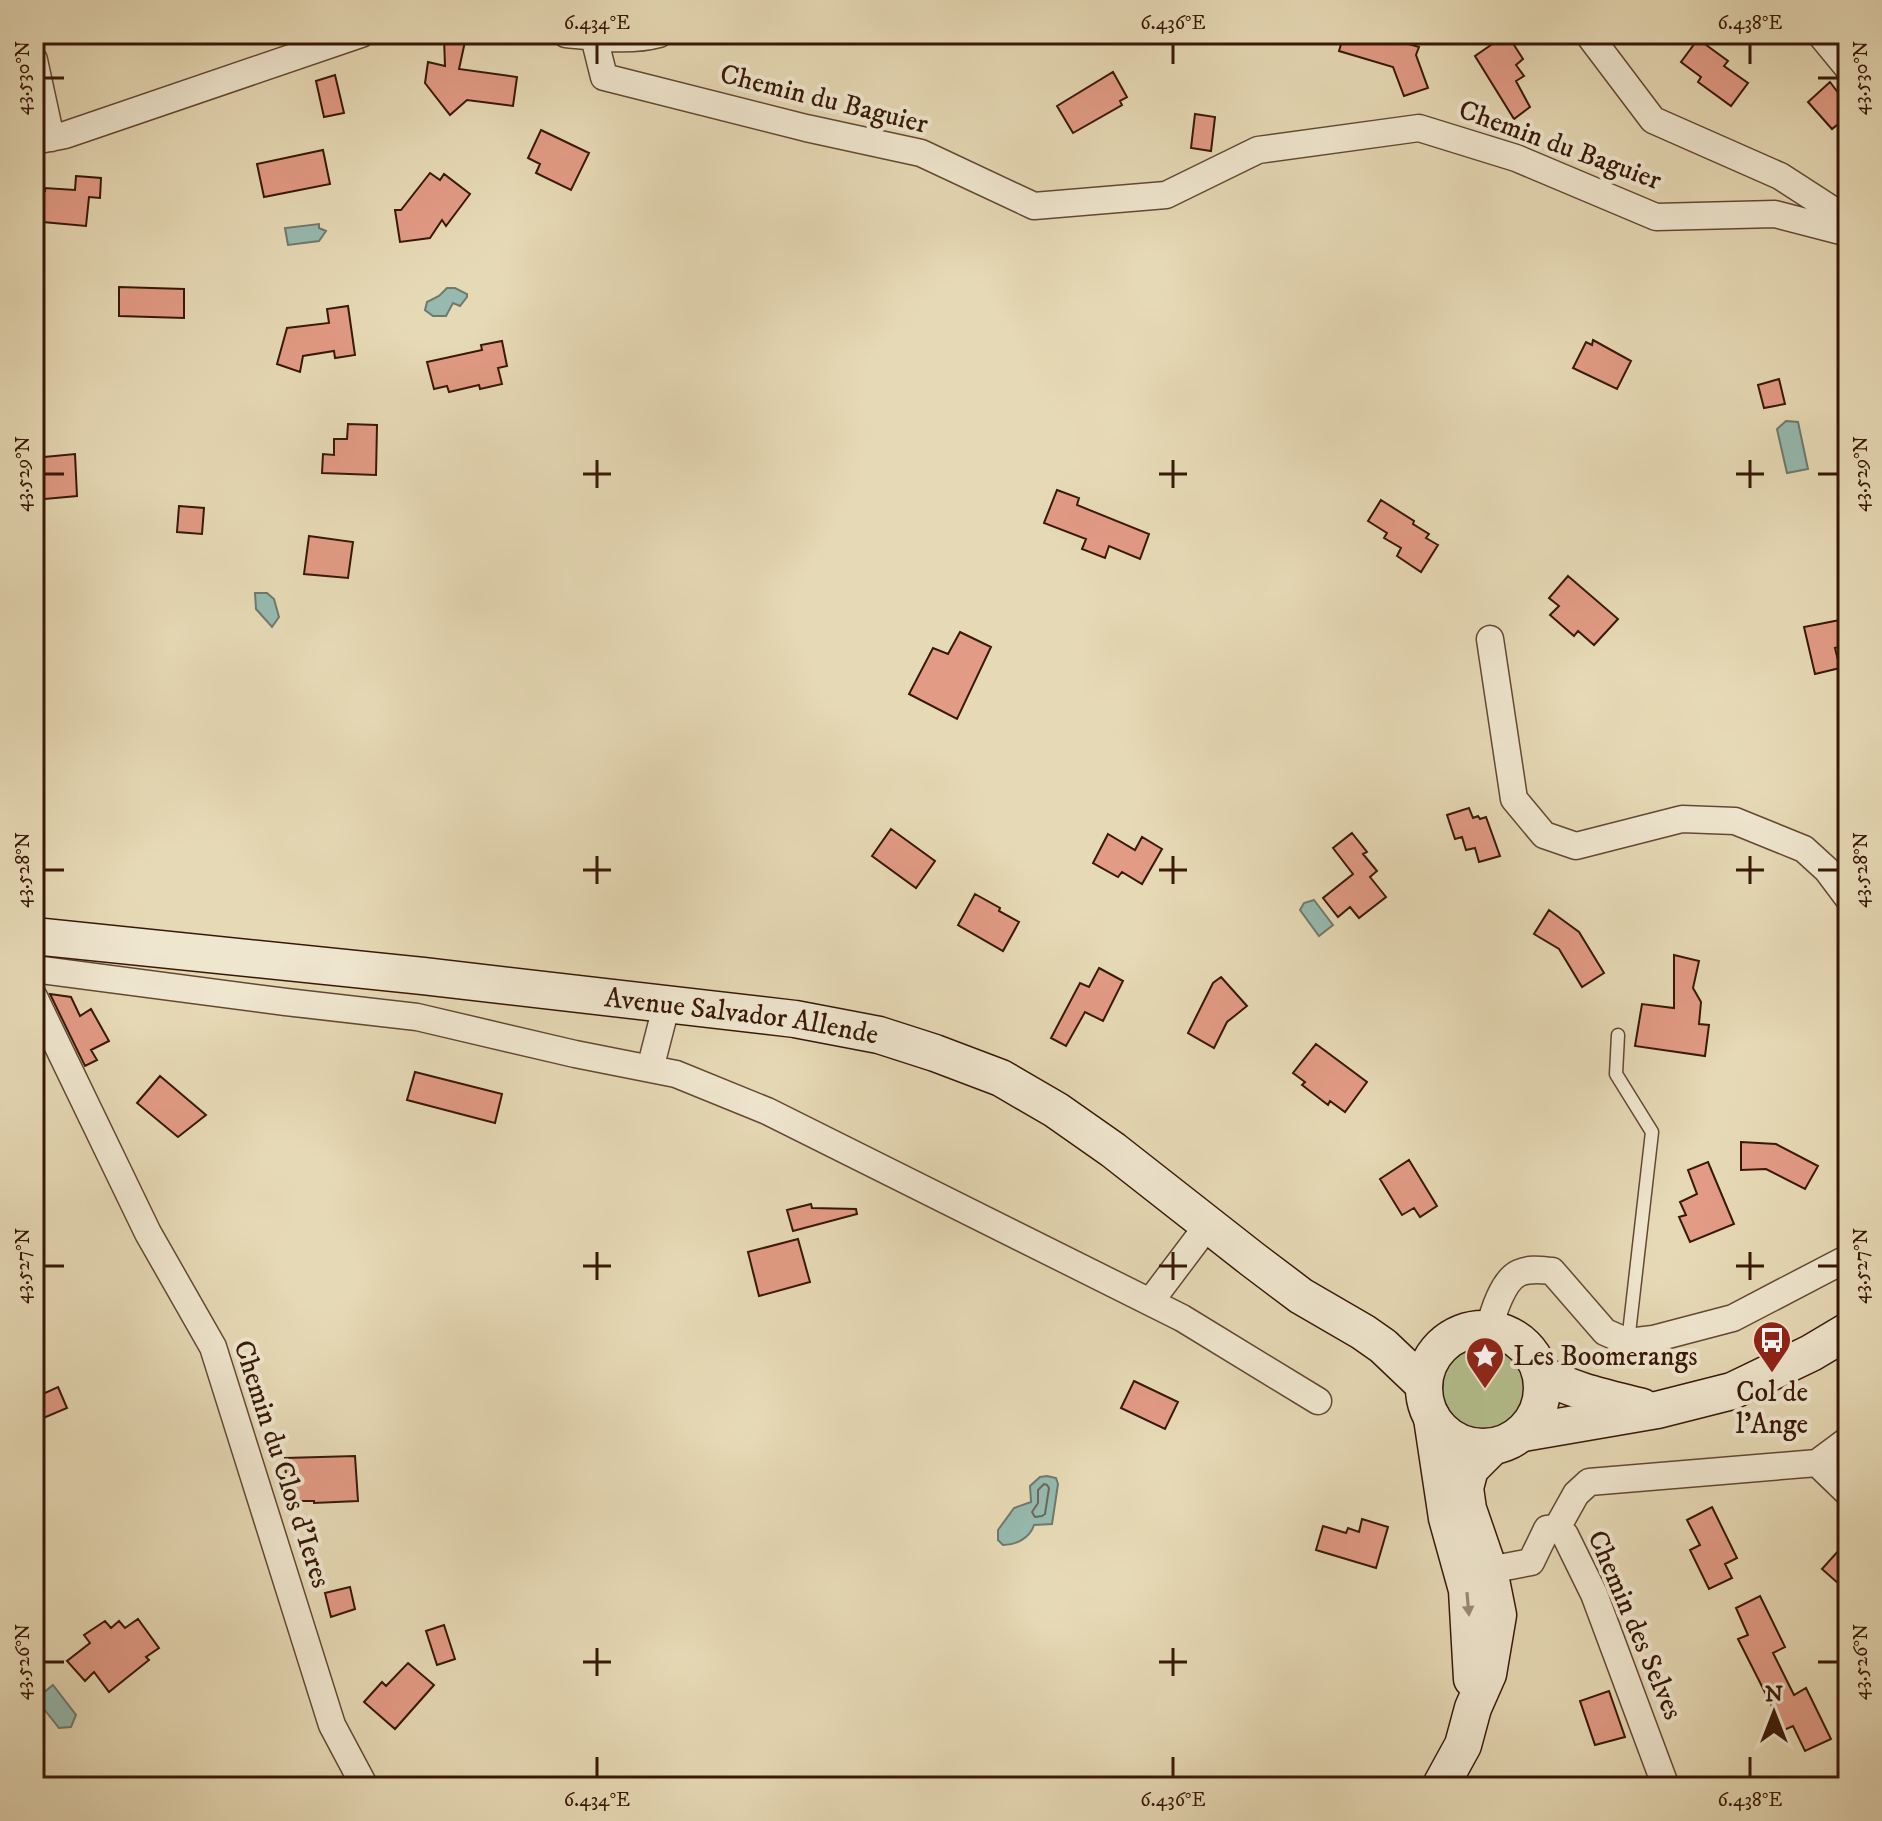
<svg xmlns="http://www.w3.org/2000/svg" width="1882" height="1821" font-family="'IM FELL DW Pica',serif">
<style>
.green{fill:#b4bf8e;stroke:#766c4a;stroke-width:2}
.water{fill:#96bab0;stroke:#70796c;stroke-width:2}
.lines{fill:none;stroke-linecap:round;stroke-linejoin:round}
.shore{stroke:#67695c;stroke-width:2}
.building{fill:#e29b85;stroke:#381807;stroke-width:2}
.lane-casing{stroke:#644832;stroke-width:15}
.street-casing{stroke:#644832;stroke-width:29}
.secondary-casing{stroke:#381807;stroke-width:39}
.lane{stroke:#efe6cf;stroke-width:12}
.street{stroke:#efe6cf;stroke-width:26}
.secondary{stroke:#efe6cf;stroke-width:36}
.oneway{fill:#9d8975}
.ticks{fill:none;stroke:#381807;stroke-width:3}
.labels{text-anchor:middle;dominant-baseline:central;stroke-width:8;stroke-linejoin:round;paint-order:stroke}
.street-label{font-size:28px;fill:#381807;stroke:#efe6cf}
.poi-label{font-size:28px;fill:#381807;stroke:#efe6cf;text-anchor:start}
.neatline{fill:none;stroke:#381807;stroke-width:3}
.ticks-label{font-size:20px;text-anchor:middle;fill:#381807}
</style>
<rect width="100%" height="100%" fill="#e6d9b5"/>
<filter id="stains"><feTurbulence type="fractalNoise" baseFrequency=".0025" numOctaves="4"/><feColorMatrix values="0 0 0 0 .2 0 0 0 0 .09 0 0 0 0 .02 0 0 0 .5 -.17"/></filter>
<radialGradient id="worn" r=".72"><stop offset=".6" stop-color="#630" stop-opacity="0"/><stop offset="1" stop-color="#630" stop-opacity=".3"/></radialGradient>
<!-- green -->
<path class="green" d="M1441 1387a43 43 0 1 1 86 0a43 43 0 1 1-86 0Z"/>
<!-- water -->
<path class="water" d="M319,224V228L326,231L319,241L288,245L285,228Z
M447,288H455L467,294V297L460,306L453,303L446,316H433L425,310L427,302L439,296Z
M1786,421L1798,422L1808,469L1787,473L1777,429Z
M255,593H267L274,599L279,617L272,627L256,609Z
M1314,900L1333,925L1319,936L1300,910L1304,903Z
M1047,1476L1056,1478L1058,1484L1052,1524L1034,1525C1030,1538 1016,1545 1003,1545L998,1540V1530L1014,1508L1031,1502L1030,1486L1040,1477Z
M53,1685L76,1715L71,1727L59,1728L36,1699Z"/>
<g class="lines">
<!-- shore -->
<path class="shore" d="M1044,1484L1047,1485L1049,1488L1045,1514L1042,1516L1035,1517L1032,1512L1038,1503V1490Z"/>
</g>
<!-- building -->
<path class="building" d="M1344,34H1374L1419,47L1416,55L1428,88L1404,96L1393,67L1339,51Z
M1507,34L1523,59L1516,65L1524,76L1516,81L1530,107L1514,119L1475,56Z
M466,37L459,69L517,77L513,106L467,100L450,115L425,83L428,62L445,66L444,38Z
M1698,39L1728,61L1724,66L1748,83L1731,106L1698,82L1701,77L1681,62Z
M1113,72L1127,97L1120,101L1122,105L1073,133L1057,106Z
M335,75L344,113L324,117L316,81Z
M1830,82L1848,106V116L1832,129L1808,102Z
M1195,114L1215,117L1211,151L1191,148Z
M541,130L589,153L571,190L536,173L540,164L528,158Z
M323,150L330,184L264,197L257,164Z
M430,173L440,180L444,174L470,194L446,226L442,220L430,238L400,242L395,210H401Z
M76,176L101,178L100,198L89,197L86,226L43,222V218H34V190L45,191V188L75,190Z
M119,287L184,289V318L119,316Z
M348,306L355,355L335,358L334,351L303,356L300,372L277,364L287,328L329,323L327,309Z
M1593,340L1631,361L1617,389L1573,368L1586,342L1592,345Z
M502,341L507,366L498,368L502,384L480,389L479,385L449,392L447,386L434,389L427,362L482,350L481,345Z
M1779,379L1785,404L1764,408L1758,385Z
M348,424L377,425L376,475L322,473L323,454L334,455V439H347Z
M75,454L77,496L34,500V458Z
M1057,490L1079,498L1077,505L1149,534L1140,559L1109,546L1105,558L1082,549L1086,539L1044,523Z
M1381,500L1414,521L1413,524L1429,534L1426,538L1438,545L1421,572L1397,556L1401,548L1384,538L1387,533L1368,521Z
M179,506L204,508L202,534L177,532Z
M309,536L353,542L348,578L304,574Z
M1568,576L1618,619L1594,645L1578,631L1574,636L1550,615L1559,606L1549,598Z
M1840,620L1846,645L1835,648L1840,668L1815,674L1804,627Z
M960,632L991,647L957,719L909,694L933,648L948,654Z
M1469,808L1473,818L1478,816L1480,819L1486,817L1500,856L1479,862L1475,848L1466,850L1462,837L1455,839L1447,815Z
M891,829L935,861L916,888L872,856Z
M1352,833L1367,852L1363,854L1377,871L1370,877L1386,897L1359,918L1350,907L1338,917L1323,898L1353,874L1333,848Z
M1108,834L1135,850L1142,837L1162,849L1142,884L1122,872L1118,877L1093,863Z
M975,894L1000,908L999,911L1019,922L1003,951L958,925Z
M1549,910L1579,932L1604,973L1582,987L1559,949L1534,934Z
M1674,955L1699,961L1693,988L1701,1002L1699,1024L1709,1025L1705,1056L1635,1046L1642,1004L1674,1008Z
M1099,968L1123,981L1103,1021L1085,1012L1066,1046L1051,1038L1080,983L1089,987Z
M1221,977L1247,1006L1227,1022L1214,1048L1188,1033L1213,983Z
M50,994L71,997L80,1016L91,1009L109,1041L91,1050L97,1060L85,1066Z
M1316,1044L1367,1082L1345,1112L1330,1101L1328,1105L1302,1085L1305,1082L1293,1073Z
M415,1072L502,1094L495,1123L407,1100Z
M160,1076L206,1115L178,1137L137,1103Z
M1741,1142L1776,1144L1818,1166L1805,1189L1766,1169L1741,1170Z
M1409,1160L1437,1206L1420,1217L1414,1208L1402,1215L1380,1179Z
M1708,1162L1734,1224L1690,1242L1679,1217L1686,1215L1680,1202L1697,1194L1688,1170Z
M811,1204L812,1208L856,1209L857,1214L793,1231L787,1210Z
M798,1239L810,1282L759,1296L748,1252Z
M1134,1381L1178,1402L1165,1429L1121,1408Z
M58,1387L67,1408L34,1422V1398Z
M355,1456L358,1501L314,1503V1501H287L285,1458Z
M1712,1507L1737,1558L1725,1564L1732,1578L1709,1589L1690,1550L1700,1545L1687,1520Z
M1362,1519L1388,1527L1376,1568L1316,1550L1323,1526L1346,1533L1348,1528L1359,1532Z
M1848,1540V1592L1822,1569Z
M350,1587L355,1609L331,1617L325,1593Z
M1760,1596L1785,1647L1773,1653L1794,1695L1806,1688L1831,1739L1805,1751L1793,1726L1784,1730L1738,1639L1748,1635L1736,1608Z
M138,1619L159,1648L146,1657L149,1660L109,1692L94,1672L85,1681L67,1661L90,1643L84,1635L105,1621L111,1628L119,1621L125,1628Z
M444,1625L455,1659L437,1665L426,1631Z
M408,1663L434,1685L395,1729L364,1702L382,1682L386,1686Z
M1609,1691L1625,1737L1595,1745L1580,1701Z"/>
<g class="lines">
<!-- lane casing -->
<g class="lane-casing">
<path id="lane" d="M1618,1035L1616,1074L1652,1132L1628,1342"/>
</g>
<!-- street casing -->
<g class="street-casing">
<path id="street" d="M566,34C596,37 630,42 659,34
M1588,34L1653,120L1780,176L1848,220
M1820,34L1848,68
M594,37L604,77L806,128L921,153L1034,206L1166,195L1258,150L1419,128L1516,158L1656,217L1775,214L1848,233
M34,60L51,138
M34,141L65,135L361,34
M1490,639L1514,799L1544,835L1576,846L1682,819L1735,821L1804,849L1827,870L1848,898
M34,969L286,1002L417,1017L575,1054L676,1074L767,1111L1182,1318L1318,1401
M34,997L148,1233L213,1347L332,1725L365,1787
M650,1069L667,1003
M1150,1302L1208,1225
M1489,1329C1493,1313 1503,1280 1519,1273C1530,1268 1541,1270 1552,1271L1605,1332L1628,1342L1653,1339L1733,1318L1848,1258
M1817,1463L1848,1440
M1557,1528L1576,1494L1589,1482L1817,1463L1848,1493
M1475,1565V1567L1489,1570L1531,1562L1547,1529L1557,1528L1565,1535L1594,1594L1666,1787"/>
</g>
<!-- secondary casing -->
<g class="secondary-casing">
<g id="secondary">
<path id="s1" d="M34,936L423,976L795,1019L879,1035L935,1053L1001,1078L1056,1110L1113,1150L1252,1259L1301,1296L1363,1332L1383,1346L1424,1385"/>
<circle cx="1483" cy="1388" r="59"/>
<path d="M1541,1374C1573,1391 1607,1398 1642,1407"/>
<path d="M1432,1418L1447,1518L1467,1590L1472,1679"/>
<path d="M1523,1433L1657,1410L1732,1391L1811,1353L1848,1331"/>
<path d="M1440,1787L1463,1745L1473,1708L1488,1674L1498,1615L1489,1570L1468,1509L1465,1488L1470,1469L1492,1447"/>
</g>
</g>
<!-- lane -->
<use href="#lane" class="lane"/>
<!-- street -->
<use href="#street" class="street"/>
<!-- secondary -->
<use href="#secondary" class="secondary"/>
</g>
<!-- one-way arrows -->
<defs><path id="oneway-solid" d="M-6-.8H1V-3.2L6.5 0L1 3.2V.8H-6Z" transform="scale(2)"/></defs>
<use class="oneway" href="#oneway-solid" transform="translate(1468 1604) rotate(85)"/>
<!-- ticks -->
<path class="ticks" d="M597,44V64M1173,44V64M1750,44V64M44,78H64M1818,78H1838M597,460V488M1173,460V488M1750,460V488M44,474H64M583,474H611M1159,474H1187M1736,474H1764M1818,474H1838M597,856V884M1173,856V884M1750,856V884M44,870H64M583,870H611M1159,870H1187M1736,870H1764M1818,870H1838M597,1252V1280M1173,1252V1280M1750,1252V1280M44,1266H64M583,1266H611M1159,1266H1187M1736,1266H1764M1818,1266H1838M597,1648V1676M1173,1648V1676M44,1662H64M583,1662H611M1159,1662H1187M1818,1662H1838M597,1757V1777M1173,1757V1777M1750,1757V1777"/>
<!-- icons -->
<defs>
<g id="bus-pin" transform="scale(2)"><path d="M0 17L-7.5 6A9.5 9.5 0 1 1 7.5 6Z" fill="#8f2418" stroke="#efe6cf"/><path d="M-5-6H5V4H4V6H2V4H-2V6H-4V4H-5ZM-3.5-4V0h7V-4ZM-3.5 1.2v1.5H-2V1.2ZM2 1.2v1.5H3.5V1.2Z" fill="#fff"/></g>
<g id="sight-pin" transform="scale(2)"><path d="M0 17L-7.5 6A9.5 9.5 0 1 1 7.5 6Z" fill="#8f2418" stroke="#efe6cf"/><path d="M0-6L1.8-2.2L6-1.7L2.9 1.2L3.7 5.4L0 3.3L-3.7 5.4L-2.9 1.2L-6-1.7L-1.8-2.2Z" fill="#fff"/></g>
</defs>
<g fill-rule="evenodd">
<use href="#bus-pin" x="1772" y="1340"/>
<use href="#sight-pin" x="1485" y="1356"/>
</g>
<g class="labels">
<!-- street labels -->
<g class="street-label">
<text transform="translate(824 99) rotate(14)">Chemin du Baguier</text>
<text transform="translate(1560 145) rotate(20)">Chemin du Baguier</text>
<text stroke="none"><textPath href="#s1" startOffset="712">Avenue Salvador Allende</textPath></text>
<text transform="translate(282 1464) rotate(72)">Chemin du Clos d'Ieres</text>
<text transform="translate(1635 1625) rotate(67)">Chemin des Selves</text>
</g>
<!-- poi labels -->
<g class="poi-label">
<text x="1513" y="1356">Les Boomerangs</text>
<text x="1772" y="1392" text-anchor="middle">Col de<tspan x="1772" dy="32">l'Ange</tspan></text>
</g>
</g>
<!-- margin -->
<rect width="1882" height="1821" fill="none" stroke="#e6d9b5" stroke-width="88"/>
<!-- north arrow -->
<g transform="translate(1774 1713)" stroke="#efe6cf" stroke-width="6" paint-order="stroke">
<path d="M0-6L14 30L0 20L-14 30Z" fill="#381807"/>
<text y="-12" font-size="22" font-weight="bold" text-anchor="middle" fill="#381807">N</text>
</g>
<rect x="44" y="44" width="1794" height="1733" class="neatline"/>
<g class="ticks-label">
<text x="597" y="29">6.434°E</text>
<text x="1173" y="29">6.436°E</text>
<text x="1750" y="29">6.438°E</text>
<text transform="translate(22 78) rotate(-90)" y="7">43.530°N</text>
<text transform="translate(1860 78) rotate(-90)" y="7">43.530°N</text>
<text transform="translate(22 474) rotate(-90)" y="7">43.529°N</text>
<text transform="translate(1860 474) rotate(-90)" y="7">43.529°N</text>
<text transform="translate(22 870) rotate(-90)" y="7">43.528°N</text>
<text transform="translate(1860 870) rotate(-90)" y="7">43.528°N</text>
<text transform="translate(22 1266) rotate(-90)" y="7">43.527°N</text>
<text transform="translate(1860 1266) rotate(-90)" y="7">43.527°N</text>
<text transform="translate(22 1662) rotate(-90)" y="7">43.526°N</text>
<text transform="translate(1860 1662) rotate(-90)" y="7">43.526°N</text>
<text x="597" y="1806">6.434°E</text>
<text x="1173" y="1806">6.436°E</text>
<text x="1750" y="1806">6.438°E</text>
</g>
<rect width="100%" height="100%" filter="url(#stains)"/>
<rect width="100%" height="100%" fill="url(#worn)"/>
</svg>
